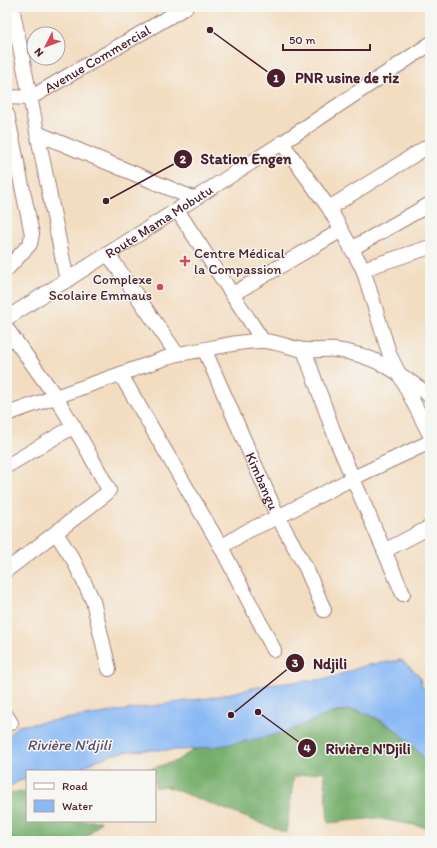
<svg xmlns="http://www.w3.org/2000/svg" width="437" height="848" font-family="Itim,sans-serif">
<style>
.forest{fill:#75ad6b;stroke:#60664b}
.water{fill:#8ab9f5;stroke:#6a6c90}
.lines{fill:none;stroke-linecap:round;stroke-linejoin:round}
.minor-casing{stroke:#9e7e76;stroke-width:16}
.minor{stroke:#fff;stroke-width:14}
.poi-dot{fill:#d1495b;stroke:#f6f6f2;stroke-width:1.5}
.labels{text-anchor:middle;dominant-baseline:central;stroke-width:3;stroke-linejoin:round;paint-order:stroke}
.street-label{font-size:14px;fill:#4a1f2b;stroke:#f6f6f2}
.poi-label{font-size:14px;fill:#4a1f2b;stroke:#f6f6f2;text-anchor:start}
.water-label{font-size:15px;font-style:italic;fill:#5d4d68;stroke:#f6f6f2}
.leader{fill:none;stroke:#4a1f2b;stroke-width:1.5}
.callout-dot{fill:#4a1f2b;stroke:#f6f6f2;stroke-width:1.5}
.mark-label{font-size:12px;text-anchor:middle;font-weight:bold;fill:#fff}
.callout-label{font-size:15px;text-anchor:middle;font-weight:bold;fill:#4a1f2b;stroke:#f6f6f2;stroke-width:3;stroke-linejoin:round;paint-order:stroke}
</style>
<rect width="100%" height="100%" fill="#f6f6f2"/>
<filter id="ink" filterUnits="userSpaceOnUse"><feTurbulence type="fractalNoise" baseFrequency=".025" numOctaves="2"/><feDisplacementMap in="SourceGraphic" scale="8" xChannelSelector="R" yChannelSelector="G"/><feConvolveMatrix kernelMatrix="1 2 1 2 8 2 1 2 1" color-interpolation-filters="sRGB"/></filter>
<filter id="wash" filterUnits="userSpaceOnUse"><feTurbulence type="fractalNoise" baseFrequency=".012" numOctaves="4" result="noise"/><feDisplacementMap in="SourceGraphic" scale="16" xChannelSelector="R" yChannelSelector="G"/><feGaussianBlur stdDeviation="0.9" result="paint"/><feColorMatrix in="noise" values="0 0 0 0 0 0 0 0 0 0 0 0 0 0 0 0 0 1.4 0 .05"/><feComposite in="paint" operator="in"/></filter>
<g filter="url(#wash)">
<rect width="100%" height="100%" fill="#f3ddc1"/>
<!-- forest -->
<path class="forest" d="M352,710L368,714L401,733L416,747L430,766V828L376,818L328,823L324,771L294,777L286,833L165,786L155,788V771H142L176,761L195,749L274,735L298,728L329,714Z
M27,791V821H101L86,838L87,841H7V793Z"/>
<!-- water -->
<path class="water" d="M401,660L419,675L422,686L430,696V766C411,741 387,717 354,710C334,707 295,731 274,735C248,741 222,746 196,749C169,752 141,747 114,754C104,757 94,762 83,766L81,771H27V779L19,781L7,788V736L17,726L214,697L266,685L327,679L367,665Z"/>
</g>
<g filter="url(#ink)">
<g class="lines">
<!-- minor casing -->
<g class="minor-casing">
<g id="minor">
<path d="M12,7L67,281"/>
<path id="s1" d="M7,97L30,98L186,7"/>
<path d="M7,114L32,234L30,244L7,269"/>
<path d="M37,133L195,199"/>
<path d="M282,143L329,208L363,269L390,356L430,435"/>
<path d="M329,208L430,145"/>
<path d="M177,210L263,341"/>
<path d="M351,249L430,204"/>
<path d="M108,254L177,354"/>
<path d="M363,269L430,247"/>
<path d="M233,294L340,231"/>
<path id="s2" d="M7,318L282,143L430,44"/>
<path d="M7,329L56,397L84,444L109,490L106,494L7,570"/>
<path d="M304,350L338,444L403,594"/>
<path id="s3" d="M205,351L278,517L306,568L324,610"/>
<path d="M121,375L221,547L274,650"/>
<path d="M7,414L177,354C205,351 236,340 264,341C279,342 292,349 306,350C316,351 326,349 336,350C376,355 399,373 430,396"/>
<path d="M7,466L74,426"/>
<path d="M56,533L74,561L93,601L109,669"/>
<path d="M221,547L247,531L278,517L353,478L430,442"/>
<path d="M386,550L430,527"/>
<path d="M7,717L11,723"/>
</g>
</g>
<!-- minor -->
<use href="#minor" class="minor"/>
</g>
</g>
<!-- markers -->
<g class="poi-dot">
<path d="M183 255h4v4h4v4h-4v4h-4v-4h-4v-4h4z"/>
<circle cx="160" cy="287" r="4"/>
</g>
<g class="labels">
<!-- street labels -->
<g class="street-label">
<text stroke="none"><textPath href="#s1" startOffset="101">Avenue Commercial</textPath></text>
<text stroke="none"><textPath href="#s2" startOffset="180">Route Mama Mobutu</textPath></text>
<text stroke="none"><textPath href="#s3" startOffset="142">Kimbangu</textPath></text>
</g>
<!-- poi labels -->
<g class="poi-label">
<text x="194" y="253">Centre Médical<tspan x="194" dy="16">la Compassion</tspan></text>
<text x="152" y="279" text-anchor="end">Complexe<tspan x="152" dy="16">Scolaire Emmaus</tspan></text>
</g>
<!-- water labels -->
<g class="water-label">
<text x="69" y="745">Rivière N'djili</text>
</g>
</g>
<!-- callouts -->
<path class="leader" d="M210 30L276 78M106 201L183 159M231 715L295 663M258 712L307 748"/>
<g class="callout-dot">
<circle cx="210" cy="30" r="4"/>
<circle cx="106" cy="201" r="4"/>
<circle cx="231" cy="715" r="4"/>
<circle cx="258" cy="712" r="4"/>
<circle cx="276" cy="78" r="10"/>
<circle cx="183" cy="159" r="10"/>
<circle cx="295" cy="663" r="10"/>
<circle cx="307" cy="748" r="10"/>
</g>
<g class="mark-label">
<text x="276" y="82">1</text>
<text x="183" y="163">2</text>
<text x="295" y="667">3</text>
<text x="307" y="752">4</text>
</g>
<g class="callout-label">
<text x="347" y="83">PNR usine de riz</text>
<text x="246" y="164">Station Engen</text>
<text x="330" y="669">Ndjili</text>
<text x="368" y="754">Rivière N'Djili</text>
</g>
<!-- margin -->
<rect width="437" height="848" fill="none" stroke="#f6f6f2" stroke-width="24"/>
<!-- legend -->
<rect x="26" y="770" width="130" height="52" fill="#f6f6f2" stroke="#b1a0a2"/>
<rect x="34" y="783" width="20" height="6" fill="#ffffff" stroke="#b1a0a2"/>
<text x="62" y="790" font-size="12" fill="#4a1f2b">Road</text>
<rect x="34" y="800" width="20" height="12" fill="#8ab9f5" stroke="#b1a0a2"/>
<text x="62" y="810" font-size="12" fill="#4a1f2b">Water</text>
<!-- north arrow -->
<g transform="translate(46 46) rotate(228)"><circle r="19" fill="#f6f6f2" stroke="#b1a0a2"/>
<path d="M0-3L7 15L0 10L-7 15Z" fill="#d1495b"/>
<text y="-6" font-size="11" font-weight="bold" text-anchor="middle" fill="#4a1f2b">N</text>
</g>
<!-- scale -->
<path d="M283 44v6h87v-6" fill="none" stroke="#4a1f2b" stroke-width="2"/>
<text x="289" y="44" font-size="12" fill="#4a1f2b" stroke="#f6f6f2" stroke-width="3" paint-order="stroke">50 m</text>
</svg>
